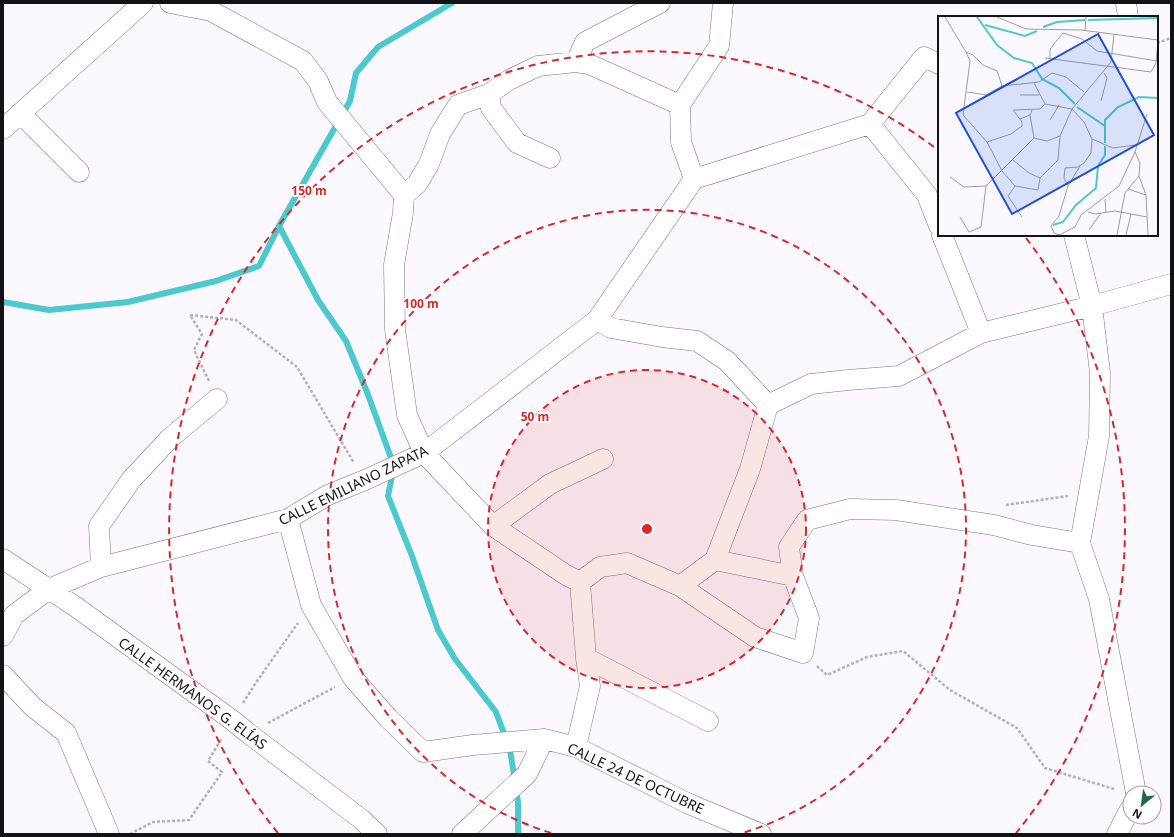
<svg xmlns="http://www.w3.org/2000/svg" width="1174" height="837" font-family="'Noto Sans',sans-serif">
<style>
.lines{fill:none;stroke-linecap:round;stroke-linejoin:round}
.stream{stroke:#4cc9cc;stroke-width:6}
.street-casing{stroke:#79777c;stroke-width:21}
.path{stroke:#b3b1b6;stroke-width:2.5;stroke-dasharray:3 2;stroke-linecap:butt}
.street{stroke:#fff;stroke-width:20}
.ring{fill:none;stroke:#d62828;stroke-width:2;stroke-dasharray:7 5}
.labels{text-anchor:middle;dominant-baseline:central;stroke-width:4;stroke-linejoin:round;paint-order:stroke}
.street-label{font-size:14px;fill:#131215;stroke:#fff}
.inset-river{fill:none;stroke:#4cc9cc;stroke-width:2}
.inset-road{fill:none;stroke:#9e9da1;stroke-width:1}
.view{fill:#1d4ed8;fill-opacity:0.15;stroke:#1d4ed8;stroke-width:2}
.inset-edge{fill:none;stroke:#131215;stroke-width:2}
.centre{fill:#d62828;stroke:#fff;stroke-width:2}
.ring-label{font-size:12px;text-anchor:middle;font-weight:bold;fill:#d62828;stroke:#fff;stroke-width:4;stroke-linejoin:round;paint-order:stroke}
</style>
<rect width="100%" height="100%" fill="#fbf9ff"/>
<g class="lines">
<!-- stream -->
<path class="stream" d="M279,226L318,300L346,341L367,392L394,466L388,496L412,556L438,630L455,659L496,712L510,750L515,781
M3,302L49,310L128,302L216,281L259,266L279,226L350,101L356,73L378,47L452,3
M516,790L518,802V834"/>
<!-- street casing -->
<g class="street-casing">
<path id="street" d="M170,3L211,11L303,61L318,81L327,102L404,195
M1126,3L1128,17
M576,62L585,42L660,3
M489,94L491,108L517,143L550,158
M680,105L719,46L723,3
M680,105L681,142L694,179
M20,113L79,172
M870,124L927,195L939,226
M3,129L143,3
M694,179L870,124L924,57L939,64
M942,235L981,333
M1074,235L1092,306L1100,373L1099,436L1080,543L1099,599L1136,793
M597,320L611,328L662,337L697,341L727,361L768,405
M288,519L311,605L353,678L388,718L423,752L473,745L544,739L576,747L687,803L761,834
M493,526L550,484L603,459
M3,559L76,607L232,720L248,733L361,819L377,834
M715,560L750,469L768,405L811,384L848,380L899,376L981,333L1092,306L1171,284
M101,567L99,526L131,480L170,438L217,399
M580,582L566,575L493,526L424,453L407,415L395,329L394,265L403,213L404,195L417,184L429,164L440,134L458,105L489,94L509,80L538,66L576,62L589,64L680,105
M580,582L600,567L627,563L680,586L755,637L803,653L809,618L793,576L789,547L807,520L850,509L896,510L994,525L1032,535L1080,543
M680,586L715,560L793,576
M3,636L14,615L49,589L101,567L288,519L328,495L365,480L424,453L597,320L694,179
M586,658L708,721
M3,675L33,707L66,733L109,834
M576,747L590,686L586,658L580,582
M462,834L527,774L544,739
M1117,834L1130,809"/>
</g>
<!-- path -->
<path class="path" d="M1157,43L1171,38
M209,381L194,350L202,334L190,315L236,320L297,367L354,463
M1006,505L1068,496
M817,666L827,675L867,657L903,651L950,690L1017,728L1045,768L1114,789
M243,703L257,681L298,623
M268,723L335,687
M130,834L153,822L189,820L222,772L208,761L222,738"/>
<!-- street -->
<use href="#street" class="street"/>
</g>
<!-- distance rings -->
<circle cx="647" cy="529" r="159" fill="#d62828" fill-opacity=".12"/>
<g class="ring">
<circle cx="647" cy="529" r="159"/>
<path d="M551 833A319 319 0 1 1 743 833"/>
<path d="M278 833A478 478 0 0 1 938 150M1026 238A478 478 0 0 1 1016 833"/>
</g>
<g class="labels">
<!-- street labels -->
<g class="street-label">
<text transform="translate(353 485) rotate(-26)">CALLE EMILIANO ZAPATA</text>
<text transform="translate(193 693) rotate(36)">CALLE HERMANOS G. ELÍAS</text>
<text transform="translate(636 778) rotate(25)">CALLE 24 DE OCTUBRE</text>
</g>
</g>
<!-- overview -->
<g transform="translate(938 16)">
<rect width="220" height="220" fill="#fbf9ff"/>
<path class="inset-river" d="M39,1L59,29L76,42L94,47L104,63L121,72L137,88M150,4L220,2M47,9L87,20L99,15M105,11L119,6L147,4M139,91L167,110M167,127V104L180,91L201,81L220,82M115,209L125,206L138,189L158,172L160,150L167,139V130"/>
<path class="inset-road" d="M7,1L28,36L35,39L45,49L59,55L64,70M59,1L88,13L143,14L220,24M147,14L148,1M125,17L144,23L159,35L219,45M28,36L32,45L25,99L49,126L64,155L77,170L100,174L102,162L120,144M107,42L213,56L218,47L220,24M112,43V33L125,17M96,67L107,88M29,76L48,79L64,70L101,66L114,57L128,61L146,76M82,79H101M163,85L169,62L166,57M107,88L134,93L146,106L154,123L153,137L146,147L140,151L127,152M82,103L92,99L94,94M112,104L121,89M96,122L109,125L122,120M154,123L175,132L198,129M49,126L73,118L84,110V106L75,94L102,93L107,88M75,144L91,157L102,162M120,144L122,120L134,93L173,46L176,18M142,150L130,170L121,200L113,210L116,217L121,219L137,211L143,199L181,170L197,136L209,98M127,152L126,162L130,170M201,160L208,179L210,219M12,161L26,171L48,170M77,170L70,180L84,201M190,173L208,179M167,183L168,196M150,196L157,198L177,195L209,201M22,201L31,216L43,211L48,170L96,122L92,99M151,214L163,197M179,219L187,177L201,160L202,147L197,136M188,219L193,198"/>
<path class="view" d="M160,18L216,119L74,198L18,97Z"/>
<rect width="220" height="220" class="inset-edge"/>
</g>
<circle cx="647" cy="529" r="6" class="centre"/>
<g class="ring-label">
<text x="309" y="195">150 m</text>
<text x="421" y="308">100 m</text>
<text x="535" y="421">50 m</text>
</g>
<!-- border -->
<rect width="1174" height="837" fill="none" stroke="#131215" stroke-width="8"/>
<!-- north arrow -->
<g transform="translate(1142 805) rotate(209)"><circle r="19" fill="#ffffff" stroke="#a1a0a1"/>
<path d="M0-3L7 15L0 10L-7 15Z" fill="#286551"/>
<text y="-6" font-size="11" font-weight="bold" text-anchor="middle" fill="#131215">N</text>
</g>
</svg>
